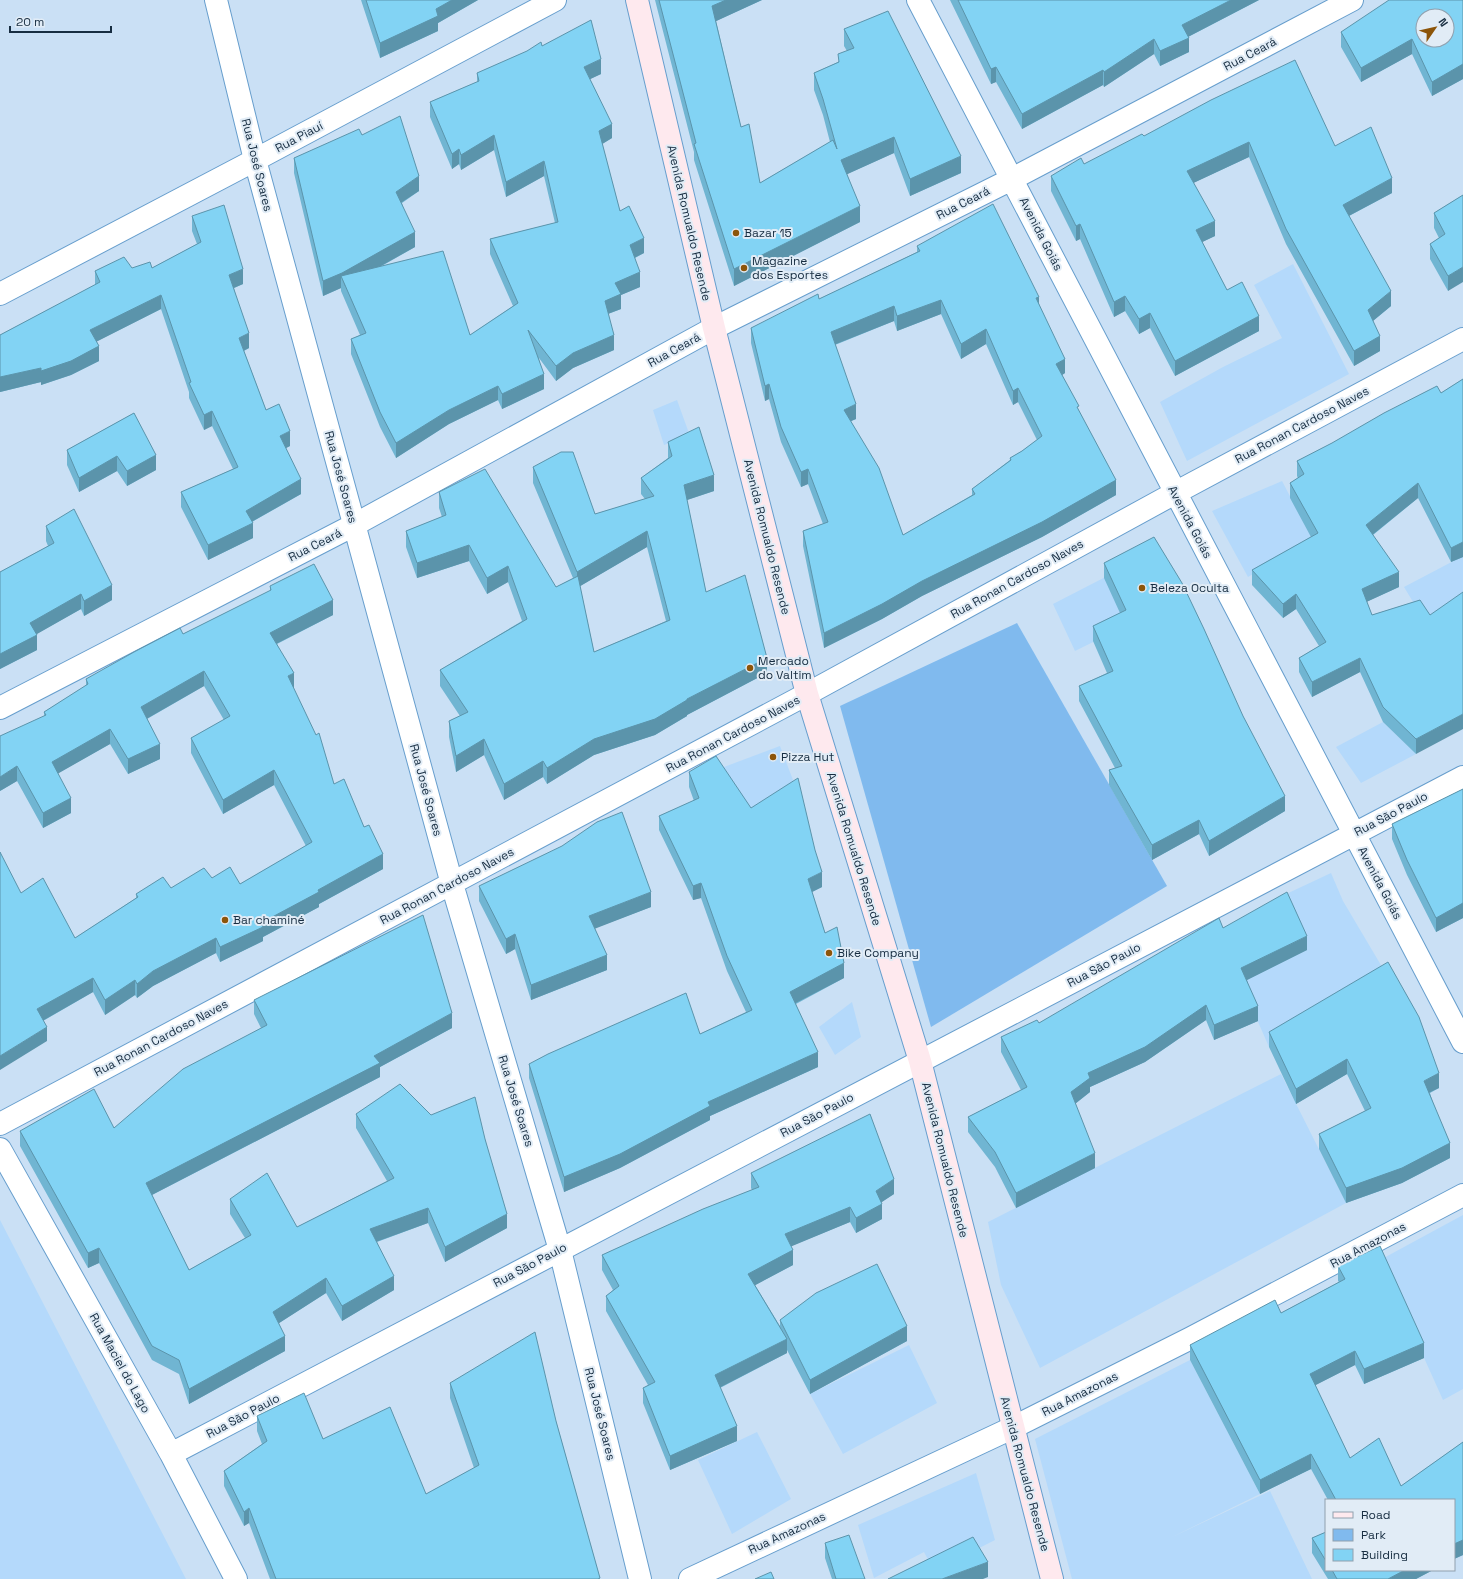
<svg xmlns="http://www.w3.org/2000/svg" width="1463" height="1579" font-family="'Space Grotesk',sans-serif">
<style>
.built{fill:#b4d9fb}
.green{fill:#80baee}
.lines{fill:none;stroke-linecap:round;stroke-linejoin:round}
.street-casing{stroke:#679ecd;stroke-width:24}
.secondary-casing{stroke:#679ecd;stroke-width:24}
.street{stroke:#fff;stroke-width:22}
.secondary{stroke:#fee9ee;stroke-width:22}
.wall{fill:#70b5d2;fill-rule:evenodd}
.shaded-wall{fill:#5b94ab}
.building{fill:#82d3f4;stroke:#5b94ab;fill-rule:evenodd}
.poi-dot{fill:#8c550a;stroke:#e1ecf6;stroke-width:1.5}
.labels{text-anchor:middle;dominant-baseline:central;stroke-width:4;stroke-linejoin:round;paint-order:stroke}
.street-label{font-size:12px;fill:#172d41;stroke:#e1ecf6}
.poi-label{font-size:12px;fill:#172d41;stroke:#e1ecf6;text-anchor:start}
</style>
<rect width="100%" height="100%" fill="#cae0f5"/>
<!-- built -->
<path class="built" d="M1293,264L1349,374L1187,461L1160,402L1223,367L1282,338L1254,285Z
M677,400L690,436L664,445L653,410Z
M1282,481L1312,538L1248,577L1212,511Z
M1154,552L1182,598L1075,651L1053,604Z
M1463,556V608L1430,630L1404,587Z
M1383,722L1416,754L1361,783L1336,747Z
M780,746L798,793L750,823L716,770Z
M1331,873L1343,901L1388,977L1269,1047L1241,983L1307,950L1282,896Z
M852,1002L861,1037L835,1055L819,1027Z
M1281,1074L1346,1203L1040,1368L1001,1285L988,1222Z
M1463,1215V1389L1443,1400L1380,1260Z
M0,1220L186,1579H0Z
M909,1345L937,1403L843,1454L810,1394Z
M1190,1360L1260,1494L1170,1538L1270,1491L1312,1579H1072L1035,1439Z
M757,1432L791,1499L732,1534L698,1460Z
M976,1473L995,1540L934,1571L924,1552L874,1578L858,1525Z"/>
<!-- green -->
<path class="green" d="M1017,623L1167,886L931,1027L840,706Z"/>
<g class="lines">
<!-- street casing -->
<g class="street-casing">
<path id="street" d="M216,0L255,160L452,884L560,1250L640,1579
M918,0L1463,1042
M0,294L255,160L555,0
M0,708L354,525L714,328L1012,179L1352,0
M0,1124L807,694L1175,493L1463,339
M0,1149L171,1454L236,1579
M171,1454L1463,777
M690,1579L1012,1428L1191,1338L1463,1195"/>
</g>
<!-- secondary casing -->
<g class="secondary-casing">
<path id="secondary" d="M637,0L714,328L807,694L920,1061L1052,1579"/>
</g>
<!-- street -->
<use href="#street" class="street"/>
<!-- secondary -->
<use href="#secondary" class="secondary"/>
</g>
<!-- wall -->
<path class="wall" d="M361,0H478L438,23V31L380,58Z
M655,0H762L716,21L741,127L760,183L830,142L823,115L814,90V73L838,62L847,51L844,46V29L961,173L910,196L894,153L847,174L860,222L734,286L694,160V152Z
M950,0H1259L1188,37L1189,52L1160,66L1154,54L1104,87L1103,85L1022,129L996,82L991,84Z
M1463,0V79L1432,96L1412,54L1361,82L1341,47V32Z
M542,46L601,74L590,79L612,138L602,144L620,211L644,253L635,258L640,287L621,295V309L608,314L614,350L573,368L556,381L539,358L544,389L502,409L498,400L449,424L396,458L380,427L351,354V339L360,335L341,291V288L323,296L294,173V158L362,135L419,191L402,203L415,247L380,267L470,335L513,306L490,254V239L555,223L544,176L506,197L494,150L461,170L459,164L452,169L430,117V102L477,82V73Z
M1144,136L1335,146L1392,193L1349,216L1391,306L1373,321L1380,351L1354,366L1286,244L1249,157L1193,183L1215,236L1202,242L1227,290L1259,331L1175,376L1150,328L1139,334L1125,311L1114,317L1080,239L1076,241L1051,191V176L1084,164Z
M1463,195L1448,291L1430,259V244L1439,238L1434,228V213Z
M192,216L243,284L234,288L249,348L244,351L266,410L290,446L286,448L301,494L252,522L253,538L208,560L181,507V492L233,469L212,426L204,430L189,398V392L161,309L97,341L99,361L71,375L41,385V382L0,392V335L95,285V271L132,268H152L197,244L192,231Z
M917,246L1039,304L1065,373L1062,375L1079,411L1116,495L1042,537L922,596L882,619L824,648L803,546V531L823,524L808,484L801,487L781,442L769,399L765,401L751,343V328L819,299L917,252ZM941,314L961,359L986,344L1013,405L1018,402L1037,440L1022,451L1010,458V460L972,489V495L903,535L851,421L856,419L835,345L894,321L897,331Z
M1463,379V557L1451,562L1418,498L1373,535L1399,587L1366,602L1372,615L1420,600L1416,754L1383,722L1360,672L1312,697L1299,672V658L1319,646L1296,609L1283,618L1252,585V570L1311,537L1290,498V483L1298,478L1297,476V461L1441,393Z
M134,413L156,470L127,486L117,471L79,492L67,465V450Z
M668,442L714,491L687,500L706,592L767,673L687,715V716L655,735L594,755L547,784L543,777L504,800L484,755L456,772L449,737V721L460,716L440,686V670L522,621L508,582L487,594L469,561L417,578L406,547V531L442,517L439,508V492L556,587L573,578L533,483V467L595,514L645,499L641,494V478L668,458ZM647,547L666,621L594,652L580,586Z
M46,526L112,600L84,616L81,609L36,634L37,650L0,669V572L48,546L46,541Z
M1104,563L1285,811L1209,856L1199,834L1152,860L1109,785V770L1115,768L1079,701V686L1107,673L1093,641V626L1120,613L1104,578Z
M270,586L333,615L277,644L294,688H293L334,784L364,827L383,869L319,904V907L263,937V941L220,962L216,953L153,986L137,998L135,995L105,1015L93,992L43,1021L47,1041L21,893L75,938L136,898V894L171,888L212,878L240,884L306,846L274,785L223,814L191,753V738L224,720L204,686L147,719L160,759L128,774L110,744L58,773L71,813L43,828L17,781L0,791L44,716V712L86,686V679L183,634L270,591Z
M689,772L751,808L822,887L812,892L825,933L844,978L796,1004L818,1067L710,1116V1120L620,1168L564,1192L529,1078V1064L700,1034L746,1012L727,971L701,898L693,900L659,830V816L694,801L689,787Z
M1463,789V918L1436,932L1407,875L1392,839V824Z
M479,886L651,907L595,928L607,970L531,1000L515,949L506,954L479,901Z
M1223,928L1307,950L1247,980L1258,1021L1214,1040L1206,1020L1145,1062L1090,1087V1092L1075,1104L1095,1168L1016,1208L995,1167L968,1132V1117L1021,1090L1001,1052V1037L1039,1023Z
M254,1000L452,1028L380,1067V1077L152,1195L189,1270L245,1238L230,1214V1199L297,1227L387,1181L356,1128V1114L431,1115L485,1139L507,1228L445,1262L428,1223L377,1242L394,1290L342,1321L326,1293L279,1323L285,1351L189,1404L179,1374L152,1360L99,1263L88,1268L20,1146V1131L114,1128L261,1028L254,1014Z
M1269,1032L1439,1088L1430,1093L1450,1158L1402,1183L1346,1203L1319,1149V1134L1365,1111L1347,1074L1296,1104L1269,1047Z
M751,1173L894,1194L881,1202L882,1219L856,1233L850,1222L791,1246L793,1265L755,1285L780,1326V1320L907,1341L810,1394L787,1350V1353L720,1388L737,1441L670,1470L643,1403V1388L648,1385L606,1311V1296L613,1290L602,1270V1255L752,1190L751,1188Z
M1338,1266L1424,1358L1364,1384L1355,1365L1315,1385L1350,1458L1401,1486L1463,1442V1555L1454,1559V1500H1328L1311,1469L1260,1494L1190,1360V1345L1281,1313L1339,1282L1338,1281Z
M450,1383L556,1421L600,1579H270L249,1523L244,1526L224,1486V1471L262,1444L257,1431V1416L323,1439L426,1494L474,1468L450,1398Z
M1326,1532V1570H1433L1416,1579H1328L1312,1553V1538Z
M825,1543L865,1579H832L825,1558Z"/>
<!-- shaded-wall -->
<path class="shaded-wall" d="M452,0H478L438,23V31L380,58V43L436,9Z
M726,0H762L712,23V6Z
M1231,0H1259L1182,40V25Z
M1189,38V52L1160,66V51Z
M1154,39V54L1104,87V72Z
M1412,39V54L1361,82V68Z
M601,59V74L584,82V67Z
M1463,64V79L1432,96V82Z
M996,67V82L991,84V69Z
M1103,70V85L1022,129V114Z
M612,124V138L599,146V131Z
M494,135V150L461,170V155Z
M894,137V153L841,177V160Z
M1249,142V157L1187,186V171Z
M459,149V164L452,169V154Z
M961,156V173L910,196V179Z
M544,161V176L506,197V182Z
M419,176V191L396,206V192Z
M1392,178V193L1343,219V205Z
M860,206V222L734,286V269Z
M1215,221V236L1196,245V230Z
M1080,224V239L1076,241V226Z
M415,232V247L345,286L341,276V288L323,296V281Z
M644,238V253L630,260V245Z
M1463,267V282L1448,291V276Z
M243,269V284L229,290V275Z
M640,272V287L621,295V309L605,315V301L615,283Z
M1391,291V306L1368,325V310Z
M161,295V309L90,345V330Z
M1125,296V311L1114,317V302Z
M1039,297V312L1036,298Z
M941,300V314L897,331V316Z
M894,306V321L831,346V332Z
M1150,313V328L1139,334V319Z
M1259,316V331L1175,376V361Z
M986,329V344L961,359V344Z
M249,333V348L239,353V338Z
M614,335V350L573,368L556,381V366L573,353Z
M1380,336V351L1354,366V351Z
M99,346V361L71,375L41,385V371Z
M1065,359V373L1056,379V364Z
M41,368V382L0,392V377Z
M544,374V389L502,409V394Z
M769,384V399L765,401V386Z
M498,386V400L449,424L396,458V443L449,410Z
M1018,388V402L1013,405V391Z
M856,404V419L844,424V410Z
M212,411V426L204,430V415Z
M290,431V446L280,451V436Z
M156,455V470L127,486V471Z
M117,456V471L79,492V478Z
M808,469V484L801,487V472Z
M714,475V491L684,501V485Z
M301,479V494L246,525V511Z
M1116,480V495L1042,537L922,596L882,619L824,648V633L922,581Z
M1418,483V498L1366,540V525Z
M253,523V538L208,560V545Z
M647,531V547L577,588V572Z
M1463,542V557L1451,562V548Z
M469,545V561L417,578V563Z
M508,566V582L487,594V578Z
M1399,572V587L1362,604V589Z
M112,585V600L84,616V601Z
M81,594V609L30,638V623Z
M1296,594V609L1283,618V604Z
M333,600V615L270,647V633Z
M37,635V650L0,669V654Z
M767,658V673L687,715V716L655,735L594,755L547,784V768L594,739L687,699Z
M1360,658V672L1312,697V682Z
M204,671V686L141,722V707Z
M294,673V688L288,691V676Z
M1463,714V729L1416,754V739Z
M110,729V744L52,777V762Z
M484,739V755L456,772V756Z
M160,744V759L128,774V759Z
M543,761V777L504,800V784Z
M17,766V781L0,791V777Z
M274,770V785L223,814V800Z
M1285,796V811L1209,856V841Z
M71,798V813L43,828V813Z
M1199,820V834L1152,860V845Z
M383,854V869L319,904V907L263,937V941L220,962V947L318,890Z
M822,872V887L808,894V879Z
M701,883V898L693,900V886Z
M651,892V907L589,931V916Z
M1463,903V918L1436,932V918Z
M515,934V949L506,954V939Z
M1307,936V950L1241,983V968Z
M216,938V953L153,986L137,998V984L153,971Z
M607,955V970L531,1000V985Z
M844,963V978L790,1006V992Z
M93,978V992L37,1024V1009Z
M135,980V995L105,1015V1000Z
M1206,1005V1020L1145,1062L1090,1087V1092L1071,1107V1092L1088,1073Z
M1258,1006V1021L1214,1040V1025Z
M452,1013V1028L380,1067V1077L146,1198V1183L374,1056Z
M47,1027V1041L0,1070V1056Z
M818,1052V1067L710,1116V1120L620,1168L564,1192V1177L708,1102Z
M1347,1059V1074L1296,1104V1089Z
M1439,1073V1088L1424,1095V1081Z
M1450,1143V1158L1402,1183L1346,1203V1188Z
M1095,1153V1168L1016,1208V1193Z
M894,1179V1194L876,1206V1191Z
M882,1204V1219L856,1233V1218Z
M850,1207V1222L785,1249V1234Z
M428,1208V1223L370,1244V1229Z
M507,1214V1228L445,1262V1247Z
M99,1248V1263L88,1268V1253Z
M793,1250V1265L748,1289V1274Z
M394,1276V1290L342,1321V1306Z
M326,1278V1293L273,1327V1312Z
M907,1326V1341L810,1394V1380Z
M285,1336V1351L189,1404V1389Z
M787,1339V1353L715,1390V1375Z
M1424,1343V1358L1364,1384V1369Z
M1355,1351V1365L1310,1388V1374Z
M737,1426V1441L670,1470V1456Z
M1311,1454V1469L1260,1494V1480Z
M249,1508V1523L244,1526V1512Z
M1463,1540V1555L1454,1559V1544Z
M988,1562V1577L983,1579H942Z
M1405,1570H1433L1416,1579H1388Z"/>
<!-- building -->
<path class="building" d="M366,0H452L436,9L438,16L380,43Z
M659,0H726L712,6L741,127L749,124L760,183L833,140L837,149L823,99L814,73L839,62L838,54L854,48L844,29L888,11L961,156L910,179L894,137L841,160L860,206L734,269L694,144L696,143Z
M958,0H1231L1182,25L1189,38L1160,51L1154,39L1104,72L1103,70L1022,114L996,67L991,69Z
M1389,0H1463V64L1432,82L1412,39L1361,68L1341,32ZM1423,16H1447V40H1423Z
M591,20L601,59L584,67L612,124L599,131L620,211L629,206L644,238L630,245L640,272L615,283L621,294L605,301L614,335L573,353L556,366L528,330L544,374L502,394L498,386L449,410L396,443L380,412L351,339L366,333L341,276L443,251L470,335L518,303L490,239L558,222L544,161L506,182L494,135L461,155L459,149L452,154L430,102L479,81L477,73L527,51L541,42L542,46Z
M1295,60L1335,146L1371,127L1392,178L1343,205L1391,291L1368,310L1380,336L1354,351L1286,229L1249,142L1187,171L1215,221L1196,230L1227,290L1242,282L1259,316L1175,361L1150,313L1139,319L1125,296L1114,302L1080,224L1076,226L1051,176L1081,158L1084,164L1142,134L1144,136L1211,100Z
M400,116L419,176L396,192L415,232L342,273L323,281L294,158L359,129L362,135Z
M1463,195V267L1448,276L1430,244L1445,234L1434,213Z
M993,204L1039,297L1036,298L1065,359L1056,364L1079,406L1077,407L1116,480L1042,522L922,581L882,604L824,633L803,531L828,522L808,469L801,472L781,427L769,384L765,386L751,328L818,294L819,299L920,251L917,246ZM941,300L961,344L986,329L1013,391L1018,388L1042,436L1022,451L1010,458L1011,460L972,489L975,494L903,535L879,468L844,410L856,404L831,332L894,306L897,316Z
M224,205L243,269L229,275L249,333L239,338L266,410L279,404L290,431L280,436L301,479L246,511L253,523L208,545L181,492L238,467L212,411L204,415L189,383L191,382L161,295L90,330L99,346L71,361L41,371V368L0,377V335L100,282L95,271L124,257L132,268L150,262L152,268L201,242L192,216Z
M1463,379V542L1451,548L1418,483L1366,525L1399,572L1362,589L1372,615L1420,600L1430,615L1463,592V714L1416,739L1383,707L1360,658L1312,682L1299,658L1326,642L1296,594L1283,604L1252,570L1318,533L1290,483L1304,474L1297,461L1332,443L1384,413L1437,386L1441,393Z
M134,413L156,455L127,471L117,456L79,478L67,450Z
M699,427L714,475L684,485L706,592L745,575L767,658L687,699V700L655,719L594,739L547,768L543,761L504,784L484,739L456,756L449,721L468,712L440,670L527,619L508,566L487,578L469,545L417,563L406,531L446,515L439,492L485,469L556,587L578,576L594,652L670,620L647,531L577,572L533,467L561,452H573L595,514L654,496L641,478L672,456L668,442Z
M74,509L112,585L84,601L81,594L30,623L37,635L0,654V572L54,543L46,526Z
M1154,537L1182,583L1204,629L1243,716L1285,796L1209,841L1199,820L1152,845L1109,770L1122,766L1079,686L1113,671L1093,626L1126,610L1104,563Z
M314,564L333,600L270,633L294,673L288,676L316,735L319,733L334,784L344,779L364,827L369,825L383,854L318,890L319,892L261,923L263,927L220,947L216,938L153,971L137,984L135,980L105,1000L93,978L37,1009L47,1027L0,1056V852L21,893L43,878L75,938L138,897L136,894L163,877L171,888L204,868L212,878L230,867L240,884L312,842L274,770L223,800L191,738L230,716L204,671L141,707L160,744L128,759L110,729L52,762L71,798L43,813L17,766L0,777V736L46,715L44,712L88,684L86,679L134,652L180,628L183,634L271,590L270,586Z
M716,756L751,808L798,778L815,850L822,872L808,879L825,933L837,927L844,963L790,992L818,1052L708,1102L710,1106L620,1154L564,1177L529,1064L548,1054L686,993L700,1034L752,1010L727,956L701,883L693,886L659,816L699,798L689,772Z
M1463,789V903L1436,918L1407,860L1392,824Z
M622,812L651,892L589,916L607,955L531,985L515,934L506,939L479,886L562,846L597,822Z
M1287,892L1307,936L1241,968L1258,1006L1214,1025L1206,1005L1145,1047L1088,1073L1090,1078L1071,1092L1095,1153L1016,1193L995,1152L968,1117L1027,1087L1001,1037L1037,1020L1039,1023L1219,918L1223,928Z
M423,915L452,1013L374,1056L380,1063L146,1183L189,1270L251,1235L230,1199L267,1173L297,1227L394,1178L356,1114L400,1084L431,1115L475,1097L485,1139L507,1214L445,1247L428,1208L370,1229L394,1276L342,1306L326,1278L273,1312L285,1336L189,1389L179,1360L152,1346L99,1248L88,1253L20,1131L94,1089L114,1128L183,1069L267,1025L254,1000Z
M1388,962L1419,1017L1439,1073L1424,1081L1450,1143L1402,1168L1346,1188L1319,1134L1371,1108L1347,1059L1296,1089L1269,1032Z
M870,1114L894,1179L876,1191L882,1204L856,1218L850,1207L785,1234L793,1250L748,1274L787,1339L715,1375L737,1426L670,1456L643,1388L655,1382L606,1296L619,1286L602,1255L703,1209L759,1187L751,1173Z
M1380,1246L1424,1343L1364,1369L1355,1351L1310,1374L1350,1458L1379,1438L1401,1486L1463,1442V1540L1454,1544V1500H1336L1311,1454L1260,1480L1190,1345L1275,1300L1281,1313L1345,1279L1338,1266Z
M877,1264L907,1326L810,1380L780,1320L816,1293Z
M535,1332L556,1421L600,1578L598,1579H276L249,1508L244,1512L224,1471L267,1441L257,1416L304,1393L323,1439L390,1407L426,1494L479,1465L450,1383Z
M1326,1532V1561L1312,1538Z
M849,1535L865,1579H836L825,1543Z
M973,1537L988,1562L942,1579H888Z
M1332,1570H1405L1388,1579H1337Z
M771,1572L774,1579H755Z"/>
<!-- markers -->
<g class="poi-dot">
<circle cx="736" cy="233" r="4"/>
<circle cx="744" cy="268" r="4"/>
<circle cx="1142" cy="588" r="4"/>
<circle cx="750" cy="668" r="4"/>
<circle cx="773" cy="757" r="4"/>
<circle cx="225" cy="920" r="4"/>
<circle cx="829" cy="953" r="4"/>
</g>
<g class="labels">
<!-- street labels -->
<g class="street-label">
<text transform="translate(1250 54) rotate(-28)">Rua Ceará</text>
<text transform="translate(299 137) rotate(-28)">Rua Piauí</text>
<text transform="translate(257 165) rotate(76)">Rua José Soares</text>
<text transform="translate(963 203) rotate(-27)">Rua Ceará</text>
<text transform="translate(689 223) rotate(77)">Avenida Romualdo Resende</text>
<text transform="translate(1041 234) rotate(63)">Avenida Goiás</text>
<text transform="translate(674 350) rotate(-29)">Rua Ceará</text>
<text transform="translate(1302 425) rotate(-28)">Rua Ronan Cardoso Naves</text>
<text transform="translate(341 477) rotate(75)">Rua José Soares</text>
<text transform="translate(1190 522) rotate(62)">Avenida Goiás</text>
<text transform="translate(767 537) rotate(76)">Avenida Romualdo Resende</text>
<text transform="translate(315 545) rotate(-27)">Rua Ceará</text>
<text transform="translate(1017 579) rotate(-29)">Rua Ronan Cardoso Naves</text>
<text transform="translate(733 734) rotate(-28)">Rua Ronan Cardoso Naves</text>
<text transform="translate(426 790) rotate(75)">Rua José Soares</text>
<text transform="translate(1391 814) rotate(-28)">Rua São Paulo</text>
<text transform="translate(854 849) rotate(73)">Avenida Romualdo Resende</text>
<text transform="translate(1380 883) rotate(62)">Avenida Goiás</text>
<text transform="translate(447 886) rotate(-28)">Rua Ronan Cardoso Naves</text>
<text transform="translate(1104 965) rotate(-28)">Rua São Paulo</text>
<text transform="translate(161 1038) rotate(-28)">Rua Ronan Cardoso Naves</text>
<text transform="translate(516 1101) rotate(73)">Rua José Soares</text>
<text transform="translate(817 1115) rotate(-28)">Rua São Paulo</text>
<text transform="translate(945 1160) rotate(76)">Avenida Romualdo Resende</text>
<text transform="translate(1368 1245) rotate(-28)">Rua Amazonas</text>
<text transform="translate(530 1265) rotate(-28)">Rua São Paulo</text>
<text transform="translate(120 1363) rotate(61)">Rua Maciel do Lago</text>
<text transform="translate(1080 1394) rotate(-27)">Rua Amazonas</text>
<text transform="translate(600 1414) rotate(76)">Rua José Soares</text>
<text transform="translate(243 1416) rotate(-28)">Rua São Paulo</text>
<text transform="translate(1025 1474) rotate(75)">Avenida Romualdo Resende</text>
<text transform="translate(787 1533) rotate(-25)">Rua Amazonas</text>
</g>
<!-- poi labels -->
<g class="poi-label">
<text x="744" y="233">Bazar 15</text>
<text x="752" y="261">Magazine<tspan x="752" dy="14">dos Esportes</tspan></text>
<text x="1150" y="588">Beleza Oculta</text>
<text x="758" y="661">Mercado<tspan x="758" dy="14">do Valtim</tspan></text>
<text x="781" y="757">Pizza Hut</text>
<text x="233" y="920">Bar chaminé</text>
<text x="837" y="953">Bike Company</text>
</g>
</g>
<!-- legend -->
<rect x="1325" y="1499" width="130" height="72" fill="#e1ecf6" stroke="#90a0ae"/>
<rect x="1333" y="1512" width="20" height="6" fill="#fee9ee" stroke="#90a0ae"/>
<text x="1361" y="1519" font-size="12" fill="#172d41">Road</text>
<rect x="1333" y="1529" width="20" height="12" fill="#80baee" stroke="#90a0ae"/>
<text x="1361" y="1539" font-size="12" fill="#172d41">Park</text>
<rect x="1333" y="1549" width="20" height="12" fill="#82d3f4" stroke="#90a0ae"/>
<text x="1361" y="1559" font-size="12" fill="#172d41">Building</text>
<!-- north arrow -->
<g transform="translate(1435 28) rotate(56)"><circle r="19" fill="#e1ecf6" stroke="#90a0ae"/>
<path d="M0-3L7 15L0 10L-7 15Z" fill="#8c550a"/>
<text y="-6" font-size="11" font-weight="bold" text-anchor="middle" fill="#172d41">N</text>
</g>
<!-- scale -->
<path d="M10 26v6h101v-6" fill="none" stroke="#172d41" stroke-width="2"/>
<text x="16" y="26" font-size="12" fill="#172d41" stroke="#e1ecf6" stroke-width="3" paint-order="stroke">20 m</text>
</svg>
